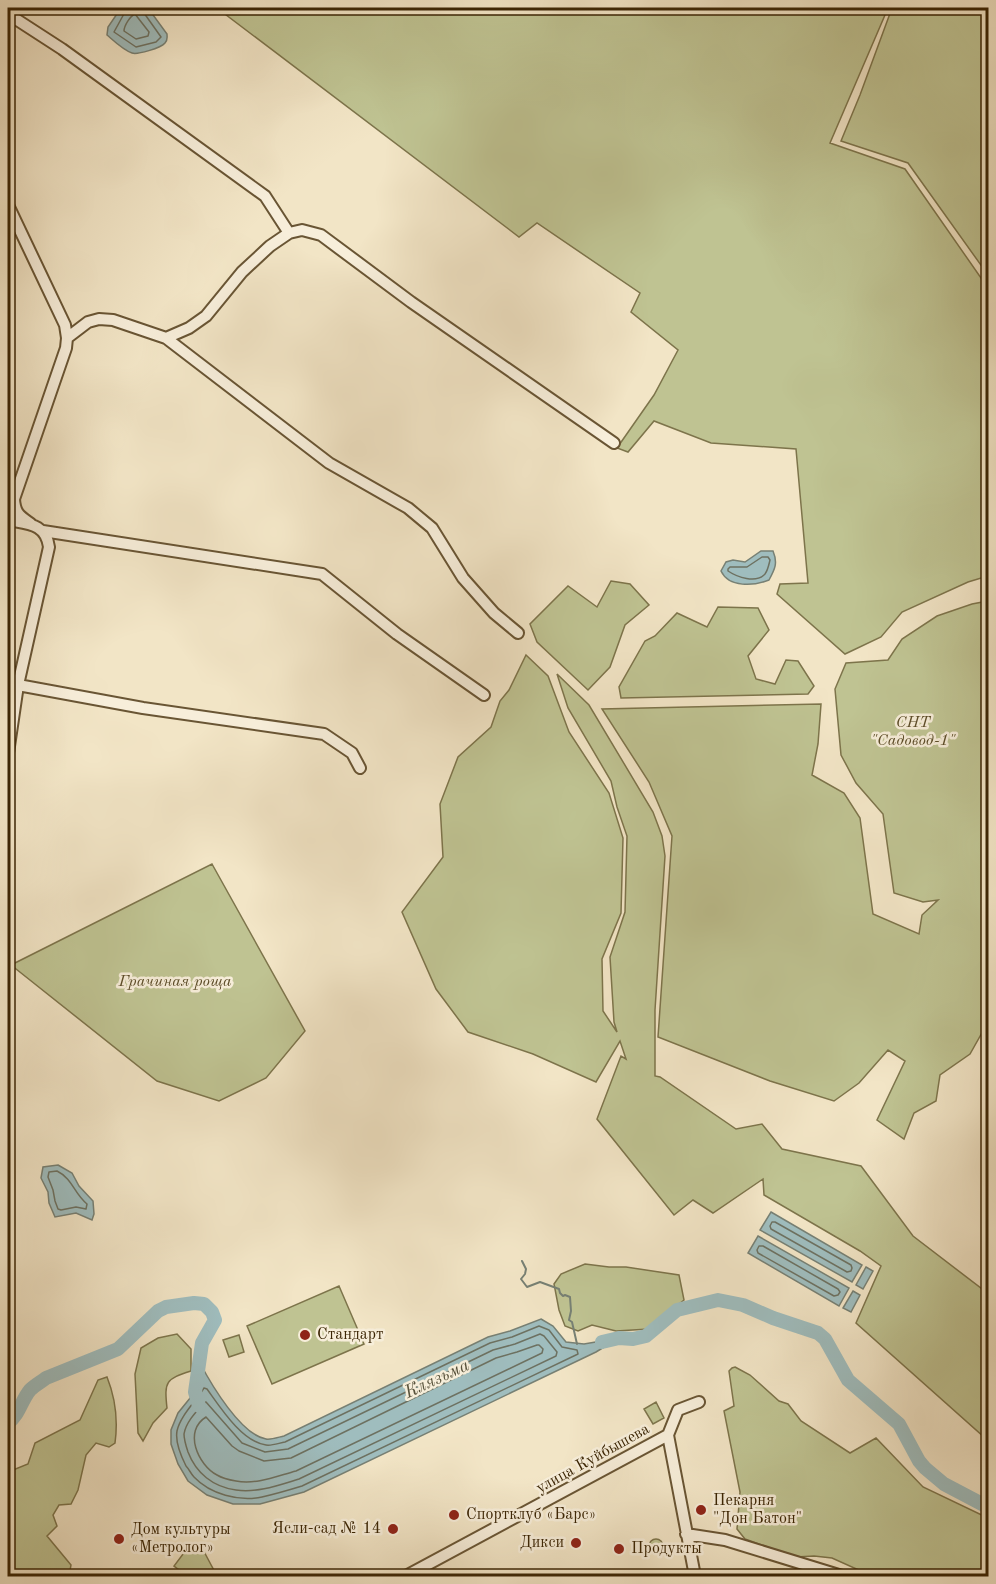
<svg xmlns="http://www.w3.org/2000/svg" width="996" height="1584" font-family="'Old Standard TT',serif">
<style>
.green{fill:#bfc392;stroke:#7d744b;stroke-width:1.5}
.water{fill:#9fbdbe;stroke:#778074;stroke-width:1.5}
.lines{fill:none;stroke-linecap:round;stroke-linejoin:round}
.shore{stroke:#6d7161;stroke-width:1.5}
.stream{stroke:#778074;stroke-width:2}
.river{stroke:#9fbdbe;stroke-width:14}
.minor-casing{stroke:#695534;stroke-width:14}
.minor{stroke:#f7eeda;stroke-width:10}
.poi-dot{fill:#8f2418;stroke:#f7eeda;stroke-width:2}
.labels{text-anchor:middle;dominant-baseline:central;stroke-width:5;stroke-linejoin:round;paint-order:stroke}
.park-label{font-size:16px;font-style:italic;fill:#5c4c28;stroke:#f7eeda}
.poi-label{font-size:16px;fill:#3b2504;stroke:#f7eeda;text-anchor:start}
.street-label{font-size:16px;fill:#3b2504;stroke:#f7eeda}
.water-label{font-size:18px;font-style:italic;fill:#59533c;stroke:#f7eeda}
</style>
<rect width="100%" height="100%" fill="#f2e5c6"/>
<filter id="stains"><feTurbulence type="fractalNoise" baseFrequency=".00333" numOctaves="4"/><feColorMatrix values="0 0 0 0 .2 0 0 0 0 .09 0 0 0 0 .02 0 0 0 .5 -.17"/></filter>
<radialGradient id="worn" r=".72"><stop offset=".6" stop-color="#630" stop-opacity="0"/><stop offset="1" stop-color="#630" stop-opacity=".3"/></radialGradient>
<!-- green -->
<path class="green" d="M217,8H888L830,143L905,169L988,288V576L968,582L902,612L881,637L845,654L777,594L780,584L808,583L796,449L711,443L654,421L628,452L617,448L654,395L678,350L631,312L640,293L537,223L519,237Z
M892,8H988V275L908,163L841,141L860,95Z
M611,581L630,584L649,605L625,625L610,667L588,690L537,642L530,624L568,586L597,607Z
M988,601V1022L970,1054L940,1075L936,1101L914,1113L904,1139L877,1120L905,1061L888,1050L859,1083L834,1101L770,1081L658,1037L672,836L649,782L602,709L821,704L818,744L812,775L844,793L860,818L873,914L919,934L922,915L938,900L923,902L894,893L883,814L856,783L841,755L835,689L846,663L888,660L902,639L937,616L972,604Z
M718,607L758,608L769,630L748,656L756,679L775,684L786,660L798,661L814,686L808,694L621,698L619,687L645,641L655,636L677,613L707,627Z
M526,655L548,676L569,732L609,793L623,838L621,913L602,959L603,1011L617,1032L614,1022L610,957L625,912L627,836L617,807L611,781L568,708L557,674L589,705L653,812L662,836L665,856L655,1010V1076L660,1077L736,1129L762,1124L782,1149L861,1166L913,1236L986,1292L988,1301V1438L984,1437L856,1323L881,1266L860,1251L764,1195L763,1179L713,1213L693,1200L674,1215L597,1119L621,1056L626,1059L620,1041L596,1082L533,1054L468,1032L436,989L402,912L443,857L440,804L458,757L491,727L500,701L509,690Z
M212,864L305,1031L266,1078L219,1101L157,1081L11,965Z
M585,1264L609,1267H626L679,1275L684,1300L649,1329L616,1331L592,1325L578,1331L565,1326L559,1310L554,1284L561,1274Z
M339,1286L364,1344L272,1384L247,1326Z
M177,1334L191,1349V1371C166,1379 164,1381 167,1408L153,1423L143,1441L138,1433L135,1374L141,1348L158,1338Z
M239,1335L244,1352L229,1357L223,1340Z
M735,1367L750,1375L779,1401L788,1404L801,1421L850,1453L876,1438L923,1487L988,1518V1576H872L832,1558L814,1556L796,1557L745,1539L737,1529L740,1492L724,1411L734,1406L729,1371L732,1368Z
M107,1377C115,1397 118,1421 115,1443L109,1447L96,1443L86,1455L78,1490L71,1504L59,1505L53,1515L57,1526L47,1536L71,1565L69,1576H8V1472L28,1464L35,1443L80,1420L98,1380Z
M656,1402L664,1418L653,1424L644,1409Z
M649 1546a7 7 0 1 1 14 0a7 7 0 1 1-14 0Z
M201,1546L217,1576H187L174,1566L183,1554Z"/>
<!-- water -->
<path class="water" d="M121,8H148L167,34C167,37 168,40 165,43C161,48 137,55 132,53C123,50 114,41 107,35L108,27Z
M761,551H773C778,563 775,569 769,580C754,586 729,588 721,571L726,562L733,560L745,562Z
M58,1165L72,1173L79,1186L93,1201L94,1214L92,1220L76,1213L55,1217L49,1203L48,1192L41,1178L43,1167Z
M771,1212L862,1265L852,1282L760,1230Z
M758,1236L849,1288L839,1306L748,1253Z
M866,1267L873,1271L863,1289L856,1285Z
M853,1291L860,1295L851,1312L843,1308Z
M541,1319L553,1326L566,1342L584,1344L619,1338L596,1352L304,1492L260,1504H233L207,1495L188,1481L178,1464L171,1444V1430L178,1413L195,1392L200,1363C211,1384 241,1435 266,1439C271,1440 279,1437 284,1436L488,1337L510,1331Z"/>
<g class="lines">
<!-- shore -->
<path class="shore" d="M126,8L125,12L114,32L136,47L156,42L161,37L144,13V8
M135,14L149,32L148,36L136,39L124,31C124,26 130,16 135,14Z
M762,557H768L770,560C769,564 768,570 765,574C756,584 737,577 728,571V569L730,567H747Z
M57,1171C73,1179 73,1192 87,1204L86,1209L76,1207L61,1210L58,1209L55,1201L53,1190L48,1177L49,1172Z
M772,1222H775L851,1265L852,1268L851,1271L847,1272L771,1229L770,1226Z
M759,1246H763L838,1289L840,1292L838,1295L834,1296L758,1253L757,1250Z
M539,1326L549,1330L562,1347L577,1350L578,1354L302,1486C289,1490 275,1494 262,1497C239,1502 210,1494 194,1477C191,1474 189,1469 186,1466C181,1456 175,1442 177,1431C180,1416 196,1401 204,1388L207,1389C220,1407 242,1442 266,1445C272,1446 279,1443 285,1442L490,1343L512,1337Z
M540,1334L544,1336L557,1352L556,1356L299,1479C279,1485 258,1493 236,1490C213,1487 196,1473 188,1452C186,1446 184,1440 184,1434C186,1422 196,1412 204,1403L206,1402L242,1443L265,1452L288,1449L493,1350L515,1344Z
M537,1345H539L543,1349L542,1353L296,1471C277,1476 256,1485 236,1481C230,1480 222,1478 217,1475C198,1465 183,1431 206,1417L232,1446L239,1451L264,1461L291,1458L496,1358L517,1352Z"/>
<!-- stream -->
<path class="stream" d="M522,1261L526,1269L525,1274L521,1279L527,1287L540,1282L559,1289L560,1293L563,1296L565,1295L570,1297L571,1311L569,1320L572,1322L577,1344"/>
<!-- river -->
<path class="river" d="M602,1342L619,1338L633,1339L646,1336L677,1310L718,1300L743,1305L773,1318L818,1333L825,1339L848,1380L899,1424L919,1461L925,1468L944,1484L982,1504L988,1507
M8,1423C19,1415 21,1401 30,1390C35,1385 41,1382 46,1378L118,1349L158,1311L166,1307L194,1303L204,1304L212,1312L215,1320L202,1343L195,1392L199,1406"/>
<!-- minor casing -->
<g class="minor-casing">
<path id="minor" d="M8,14L62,49L265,196L289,233
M8,205L65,325L67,338L66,348L14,499C15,514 20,516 31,524
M67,338L88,322L99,319L113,320L166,338L329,463L408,508L432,528L463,578L494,613L518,633
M166,338L189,328L206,316L242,272L270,246L289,233L302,230L321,235L411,302L614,443
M8,520C27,524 46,523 49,547L18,685L8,753
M43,531L322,574L397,634L484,695
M18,685L143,708L324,734L352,753L360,768
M686,1534L725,1540L842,1576
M406,1576L668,1435
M695,1576L668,1435L678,1410L699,1402"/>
</g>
<!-- minor -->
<use href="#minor" class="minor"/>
</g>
<!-- markers -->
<g class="poi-dot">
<circle cx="305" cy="1335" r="6"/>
<circle cx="701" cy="1510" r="6"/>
<circle cx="454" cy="1515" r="6"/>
<circle cx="393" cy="1529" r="6"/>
<circle cx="119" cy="1539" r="6"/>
<circle cx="576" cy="1543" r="6"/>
<circle cx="619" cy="1549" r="6"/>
</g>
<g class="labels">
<!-- park labels -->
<g class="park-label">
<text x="913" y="723">СНТ<tspan x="913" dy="18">"Садовод-1"</tspan></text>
<text x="175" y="982">Грачиная роща</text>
</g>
<!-- poi labels -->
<g class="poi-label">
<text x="317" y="1335">Стандарт</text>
<text x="713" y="1501">Пекарня<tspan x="713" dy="18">"Дон Батон"</tspan></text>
<text x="466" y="1515">Спортклуб «Барс»</text>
<text x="381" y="1529" text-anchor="end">Ясли-сад № 14</text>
<text x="131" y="1530">Дом культуры<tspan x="131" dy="18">«Метролог»</tspan></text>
<text x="564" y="1543" text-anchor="end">Дикси</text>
<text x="631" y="1549">Продукты</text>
</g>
<!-- street labels -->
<g class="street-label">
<text transform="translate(593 1459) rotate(-29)">улица Куйбышева</text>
</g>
<!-- water labels -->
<g class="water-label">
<text transform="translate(437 1379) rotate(-25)">Клязьма</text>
</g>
</g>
<!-- margin -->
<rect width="996" height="1584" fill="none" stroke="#f2e5c6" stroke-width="30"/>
<rect x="9" y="9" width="978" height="1566" fill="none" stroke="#3b2504" stroke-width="3"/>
<rect x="15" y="15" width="966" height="1554" fill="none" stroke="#3b2504" stroke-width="1.5"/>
<rect width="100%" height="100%" filter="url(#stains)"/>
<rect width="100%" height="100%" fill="url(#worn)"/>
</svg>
